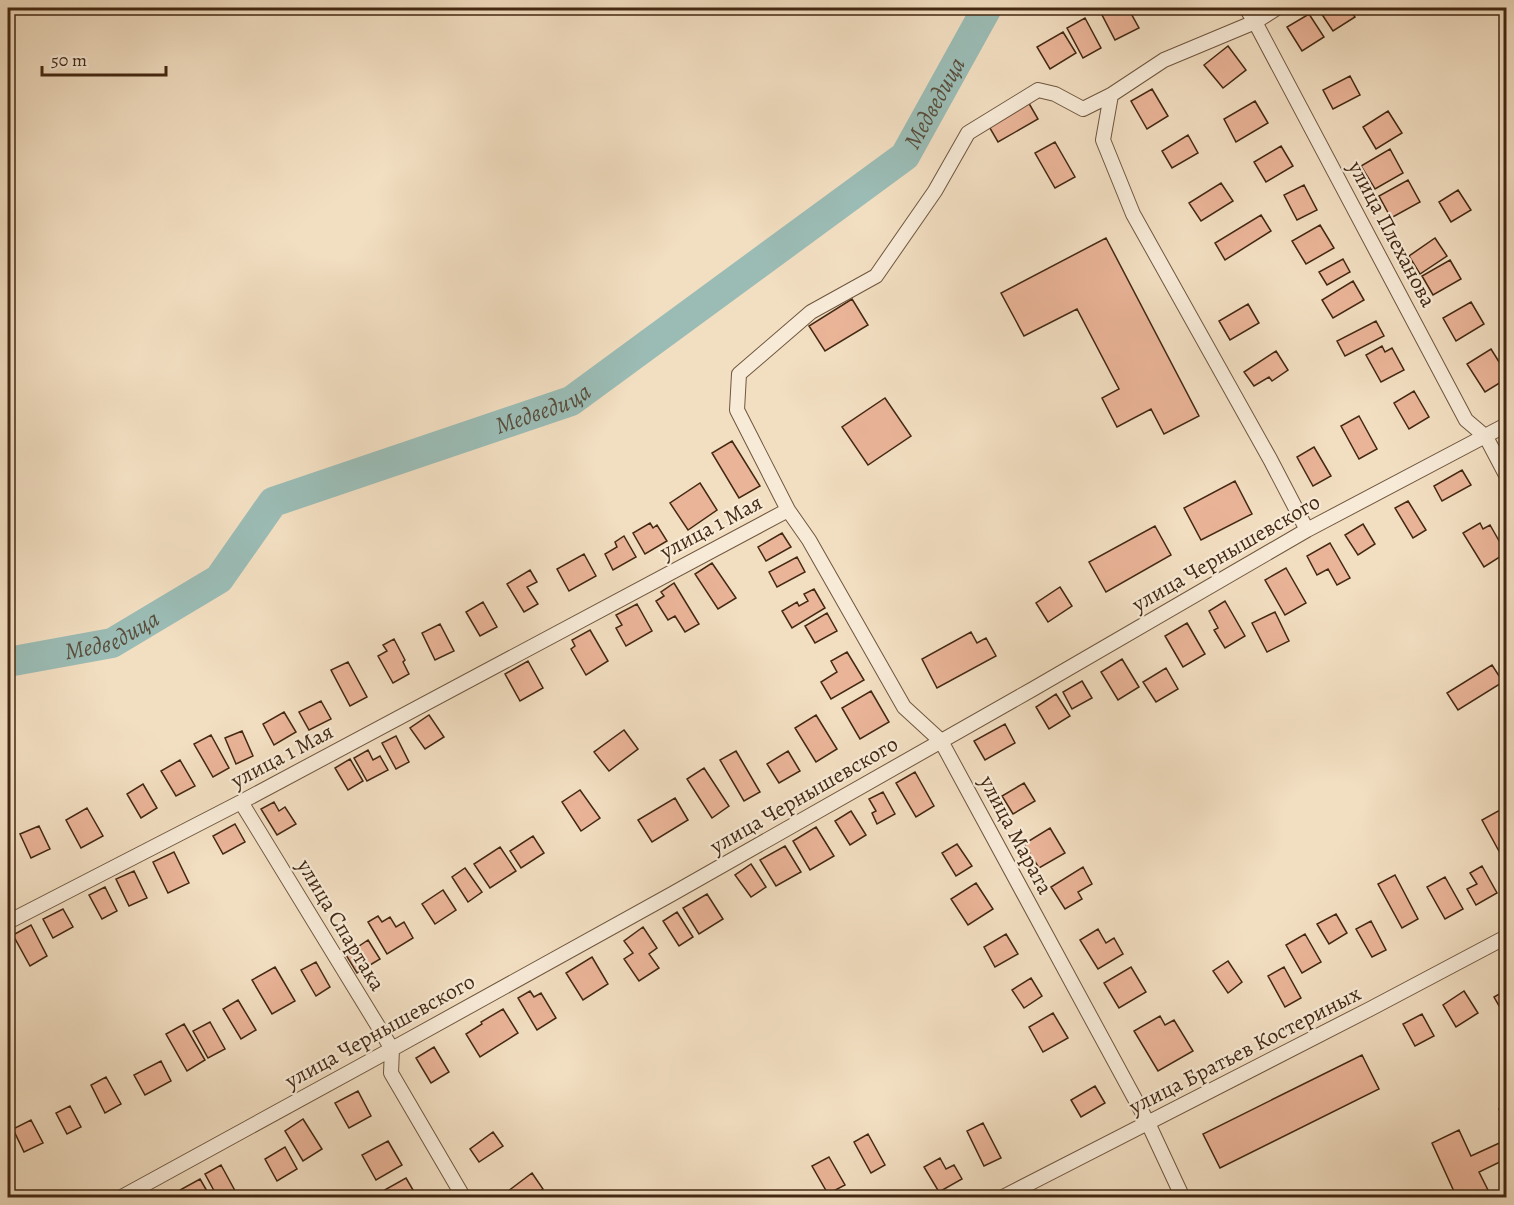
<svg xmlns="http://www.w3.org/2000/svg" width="1514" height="1205" font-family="Alegreya,serif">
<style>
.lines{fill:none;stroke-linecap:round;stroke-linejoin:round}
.river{stroke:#9bbcb5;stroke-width:30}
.building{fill:#eab498;stroke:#432812;stroke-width:1.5}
.minor-casing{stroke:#6f563e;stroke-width:16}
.minor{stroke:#f7ead7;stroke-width:14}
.labels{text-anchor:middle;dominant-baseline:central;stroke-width:4.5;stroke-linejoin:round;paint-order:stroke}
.street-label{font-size:22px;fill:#432812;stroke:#f7ead7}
.water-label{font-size:24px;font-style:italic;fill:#594d3b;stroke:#f7ead7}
</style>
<rect width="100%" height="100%" fill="#f2dec1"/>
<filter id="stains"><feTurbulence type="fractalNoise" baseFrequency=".00333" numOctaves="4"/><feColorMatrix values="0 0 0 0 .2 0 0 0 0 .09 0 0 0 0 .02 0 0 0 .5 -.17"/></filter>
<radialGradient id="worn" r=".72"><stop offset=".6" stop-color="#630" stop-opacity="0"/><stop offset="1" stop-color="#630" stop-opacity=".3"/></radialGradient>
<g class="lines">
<!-- river -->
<path class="river" id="s1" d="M8,662L112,643L219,579L273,502L571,401L905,156L987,8"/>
</g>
<!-- building -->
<path class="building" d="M1107,8H1128L1139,28L1115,40L1100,11Z
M1323,8H1348L1355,17L1333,31L1319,10Z
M1309,14L1324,37L1302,51L1287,27Z
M1085,18L1101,48L1083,58L1067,28Z
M1063,32L1076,53L1050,69L1037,47Z
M1228,46L1246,70L1223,88L1204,65Z
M1350,76L1360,95L1333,109L1323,90Z
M1152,89L1168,116L1147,129L1131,101Z
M1027,100L1038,119L998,142L987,123Z
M1255,101L1268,123L1236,142L1224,119Z
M1388,111L1402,133L1376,149L1363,127Z
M1188,135L1198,153L1172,168L1162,151Z
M1055,142L1075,177L1055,188L1035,153Z
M1281,146L1293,166L1266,182L1254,162Z
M1390,149L1403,173L1375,189L1361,166Z
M1408,180L1420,202L1391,218L1379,196Z
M1221,183L1233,201L1201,221L1189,203Z
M1304,185L1317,210L1297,220L1284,195Z
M1458,190L1471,210L1451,222L1439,202Z
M1261,215L1271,231L1225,260L1215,243Z
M1320,225L1334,248L1306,264L1292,241Z
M1106,238L1199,416L1164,434L1151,409L1117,427L1102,398L1119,389L1077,309L1024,336L1001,293Z
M1435,238L1447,256L1420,274L1409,256Z
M1343,259L1350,272L1327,285L1319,272Z
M1450,260L1461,279L1433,295L1422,276Z
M1353,281L1364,300L1333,318L1322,300Z
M852,299L868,325L825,351L809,326Z
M1471,302L1484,324L1456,341L1443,318Z
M1248,304L1259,323L1230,340L1219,321Z
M1376,321L1384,336L1345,356L1337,341Z
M1382,346L1385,352L1392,348L1404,370L1381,382L1366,355Z
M1491,349L1506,373V379L1485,392L1467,364Z
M1276,351L1288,370L1272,381L1269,377L1254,386L1244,372Z
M1414,391L1429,417L1409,429L1394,403Z
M885,398L911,436L868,465L842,427Z
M1359,416L1377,449L1359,459L1341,426Z
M732,441L760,486L739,498L712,453Z
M1314,447L1331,476L1313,486L1297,457Z
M1462,470L1471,485L1442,501L1434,486Z
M1235,481L1252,514L1201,540L1184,508Z
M700,483L717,510L688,530L670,503Z
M1408,501L1426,530L1413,538L1395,508Z
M650,523L653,528L657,525L667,541L645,554L633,533Z
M1480,523L1483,529L1490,525L1506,553L1484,567L1463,533Z
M1363,524L1375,544L1358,555L1345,535Z
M1155,526L1171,555L1106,592L1089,562Z
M782,533L791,547L766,561L758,547Z
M624,536L636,557L613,570L605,554L617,547L615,542Z
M1330,543L1350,578L1337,585L1328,569L1317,575L1307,556Z
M584,554L596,576L569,591L557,569Z
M797,557L805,572L777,587L769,572Z
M712,563L736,598L718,609L695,574Z
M1286,568L1306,603L1285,615L1265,580Z
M530,570L537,582L527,587L538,604L524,612L507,584Z
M674,583L699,624L685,632L675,616L668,620L656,601L664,596L661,592Z
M1060,587L1072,606L1048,622L1036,603Z
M814,589L825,608L792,628L782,611L797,602L799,606L808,601L804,594Z
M1225,601L1245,636L1225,648L1214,630L1218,628L1209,611Z
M483,602L497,627L480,636L466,612Z
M637,604L652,631L626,646L616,628L622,625L616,615Z
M1275,612L1289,641L1267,652L1252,623Z
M827,613L837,631L815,643L805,626Z
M1187,623L1205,654L1183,667L1165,636Z
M440,624L454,651L435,660L422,633Z
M590,630L608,661L586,675L571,649L575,646L572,640Z
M971,632L977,643L986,638L996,656L937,688L922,659Z
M394,639L405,660L403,662L409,674L393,683L378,656L387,651L383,645Z
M847,652L864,680L831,699L821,682L837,672L831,661Z
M1122,659L1139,687L1118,700L1101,672Z
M528,661L543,688L520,701L505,674Z
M348,662L367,697L350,706L331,670Z
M1492,665L1503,682L1458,710L1447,693Z
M1166,668L1178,689L1156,702L1143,682Z
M1082,681L1092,698L1072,709L1063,692Z
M871,691L889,722L860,739L842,708Z
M1056,694L1070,716L1049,729L1036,707Z
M321,701L331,719L309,730L299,712Z
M284,712L296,732L274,745L263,724Z
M429,715L444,737L425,749L410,728Z
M816,715L837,749L816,762L795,728Z
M1005,724L1015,743L985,760L974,741Z
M624,730L638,749L609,771L594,752Z
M242,731L253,756L236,764L225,738Z
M211,735L229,768L213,777L194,744Z
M396,736L409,762L396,769L382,743Z
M368,750L373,760L380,756L388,770L367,781L354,758Z
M736,751L760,792L744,801L720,760Z
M788,751L800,771L779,783L767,764Z
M350,759L363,781L348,790L335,768Z
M180,760L195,786L176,796L161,771Z
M704,768L729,806L712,818L687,779Z
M915,772L934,806L916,817L896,783Z
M1024,783L1035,801L1013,814L1002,796Z
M143,784L157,808L141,818L127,794Z
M580,790L600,818L581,831L562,802Z
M883,792L895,814L877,824L872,813L876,811L869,799Z
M675,798L688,820L652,842L638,820Z
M274,802L279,811L285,807L296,824L277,835L261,809Z
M87,808L103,836L81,848L66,820Z
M1500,810L1506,821V864L1482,820Z
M851,811L866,835L850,845L835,821Z
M235,824L245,842L223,854L213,836Z
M39,826L50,849L31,858L20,834Z
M816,827L834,856L810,870L793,841Z
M1050,828L1065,853L1039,868L1024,844Z
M533,836L544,853L521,868L510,851Z
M957,844L972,866L956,876L942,853Z
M785,846L801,872L776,886L760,860Z
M500,847L516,871L490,888L474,864Z
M174,852L189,883L168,893L153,862Z
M751,864L766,887L751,897L735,875Z
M1482,866L1497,893L1476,905L1467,889L1477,884L1470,873Z
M1083,867L1092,884L1078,892L1082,899L1065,909L1051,887Z
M465,868L482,892L468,902L452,877Z
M134,871L147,898L129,906L116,879Z
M1395,875L1418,919L1402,928L1378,884Z
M1445,877L1463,909L1445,919L1427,887Z
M976,883L993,909L968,925L951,899Z
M105,887L117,911L102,919L89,895Z
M443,890L456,910L435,924L422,904Z
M707,894L723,919L699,934L683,908Z
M63,909L73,927L53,938L43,919Z
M677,912L693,937L679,946L663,921Z
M1336,914L1347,933L1329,944L1317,924Z
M378,916L382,922L390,917L396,927L404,922L413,938L387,954L368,922Z
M1371,921L1386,950L1372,957L1356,929Z
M31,925L47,956L30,966L13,935Z
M643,927L657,948L649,954L659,968L639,981L624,959L633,953L624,941Z
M1098,929L1106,943L1114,938L1123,954L1098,969L1080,940Z
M1006,934L1018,954L995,967L984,947Z
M1305,934L1321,962L1302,973L1286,945Z
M368,940L380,959L357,973L346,955Z
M592,957L608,984L583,1000L566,973Z
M1228,961L1242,982L1228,993L1213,971Z
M316,962L330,987L316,996L301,970Z
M275,967L295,1001L272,1014L252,980Z
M1131,967L1146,992L1119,1008L1104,983Z
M1284,967L1301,998L1285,1007L1268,976Z
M1031,978L1042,996L1024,1008L1012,990Z
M1506,990V1018L1494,997Z
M530,991L534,997L541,993L556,1018L537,1030L518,998Z
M1464,991L1478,1013L1456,1027L1443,1005Z
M238,1000L256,1030L241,1039L223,1009Z
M503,1009L518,1033L480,1057L466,1034L482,1024L481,1022Z
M1053,1013L1068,1038L1043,1052L1029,1027Z
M1422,1014L1434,1036L1415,1046L1403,1024Z
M1160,1016L1165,1025L1174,1020L1193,1051L1158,1071L1134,1031Z
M210,1022L225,1049L208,1058L193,1031Z
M184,1024L205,1060L187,1071L166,1034Z
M434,1047L449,1072L431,1083L416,1058Z
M1362,1055L1379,1089L1220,1168L1203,1134Z
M161,1061L171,1081L145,1095L134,1075Z
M106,1077L121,1104L105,1113L91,1085Z
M1095,1086L1105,1103L1081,1117L1071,1100Z
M358,1091L371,1116L349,1128L335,1103Z
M70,1106L81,1127L67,1134L56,1113Z
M1506,1106V1127L1499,1109Z
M303,1119L322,1149L303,1161L285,1131Z
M31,1120L43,1143L24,1152L13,1129Z
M983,1123L1001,1158L984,1166L967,1131Z
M1459,1130L1471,1156L1506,1140V1159L1479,1172L1492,1198H1457L1432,1143Z
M493,1132L503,1146L479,1162L470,1149Z
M868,1134L885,1165L871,1173L854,1142Z
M388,1141L402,1165L376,1180L362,1155Z
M285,1147L297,1169L277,1181L265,1159Z
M829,1157L845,1185L828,1194L812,1166Z
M940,1158L946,1169L954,1165L962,1179L939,1192L924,1167Z
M221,1165L239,1198H218L205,1174Z
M532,1173L543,1189L531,1198H499Z
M406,1178L416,1195L412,1198H384L381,1192Z
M200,1179L211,1198H185L180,1190Z"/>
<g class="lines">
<!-- minor casing -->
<g class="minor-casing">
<path id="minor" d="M1246,8L1255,22L1466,420L1486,437L1506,475
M1111,95L1103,140L1133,214L1270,459L1307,530
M788,510L809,540L904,707L941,741L1148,1123L1183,1198
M241,802L392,1049L391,1073L464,1198
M8,922L241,802L788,510L737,410L739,374L811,312L876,276L935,191L968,133L1038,90L1055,94L1083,109L1111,95L1164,60L1255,22L1277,8
M120,1198L392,1049L672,894L1033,689L1307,530L1506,425
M1001,1198L1370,1009L1506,937"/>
</g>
<!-- minor -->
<use href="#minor" class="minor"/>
</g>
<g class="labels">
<!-- street labels -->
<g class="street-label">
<text transform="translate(1392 234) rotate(62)">улица Плеханова</text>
<text transform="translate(711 527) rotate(-28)">улица 1 Мая</text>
<text transform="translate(1226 553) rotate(-30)">улица Чернышевского</text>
<text transform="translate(282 756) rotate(-28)">улица 1 Мая</text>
<text transform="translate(804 795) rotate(-30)">улица Чернышевского</text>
<text transform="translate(1016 835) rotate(62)">улица Марата</text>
<text transform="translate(341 925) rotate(59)">улица Спартака</text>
<text transform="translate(380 1031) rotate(-29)">улица Чернышевского</text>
<text transform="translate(1245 1050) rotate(-27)">улица Братьев Костериных</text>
</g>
<!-- water labels -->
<g class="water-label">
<text stroke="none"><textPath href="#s1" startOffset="1114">Медведица</textPath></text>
<text stroke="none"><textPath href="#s1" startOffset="610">Медведица</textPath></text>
<text stroke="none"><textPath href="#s1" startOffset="108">Медведица</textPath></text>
</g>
</g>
<!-- margin -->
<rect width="1514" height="1205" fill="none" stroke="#f2dec1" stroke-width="30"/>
<rect x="9" y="9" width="1496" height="1187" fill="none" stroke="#432812" stroke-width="3"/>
<rect x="15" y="15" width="1484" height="1175" fill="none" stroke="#432812" stroke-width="1.5"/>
<!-- scale -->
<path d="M42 66v9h124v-9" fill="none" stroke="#432812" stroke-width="3"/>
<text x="51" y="66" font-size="18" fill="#432812" stroke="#f7ead7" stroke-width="4.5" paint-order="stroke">50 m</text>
<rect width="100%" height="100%" filter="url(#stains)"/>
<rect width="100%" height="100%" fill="url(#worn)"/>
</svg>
